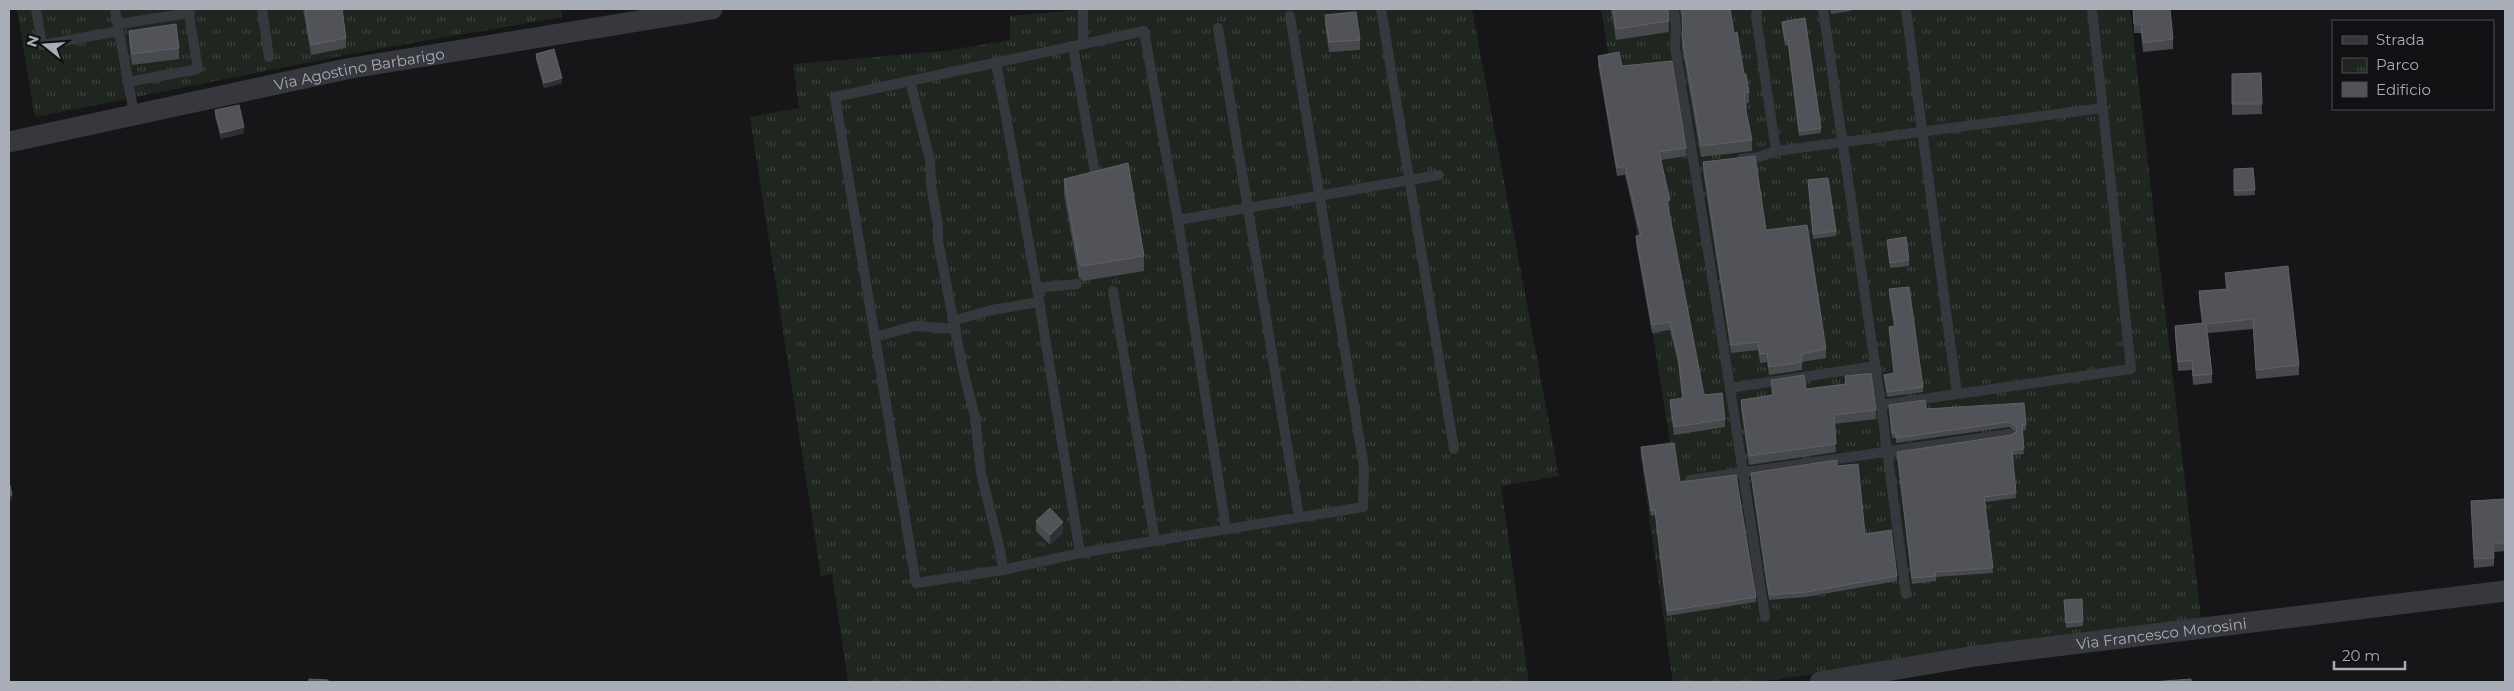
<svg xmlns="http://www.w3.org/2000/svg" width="2514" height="691" font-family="Montserrat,sans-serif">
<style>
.park{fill:url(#park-tufts)}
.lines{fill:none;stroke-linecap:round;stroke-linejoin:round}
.lane{stroke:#37383d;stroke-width:10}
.street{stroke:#37383d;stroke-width:21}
.wall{fill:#47494d}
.shaded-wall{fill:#2f3033}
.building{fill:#525359;stroke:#5f6168}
.labels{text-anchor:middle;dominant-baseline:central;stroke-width:4;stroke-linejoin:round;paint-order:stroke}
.street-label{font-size:15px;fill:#a8adb8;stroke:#111113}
</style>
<defs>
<pattern id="park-tufts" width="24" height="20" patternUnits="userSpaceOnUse" patternTransform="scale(1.25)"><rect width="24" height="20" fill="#1e261f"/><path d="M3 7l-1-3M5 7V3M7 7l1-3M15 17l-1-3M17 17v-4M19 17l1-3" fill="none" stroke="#3c433d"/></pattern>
</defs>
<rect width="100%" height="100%" fill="#161618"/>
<!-- park -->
<path class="park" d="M17,9H561L562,17L356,53L35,117Z
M1088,9H1472L1559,476L1501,486L1529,682H848L832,574L821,576L750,117L799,108L793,64L944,51L1010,40V16Z
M1601,9H2130L2201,618L1759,682H1673L1639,447L1670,442Z"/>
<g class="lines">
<!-- lane -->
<path class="lane" d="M36,9L42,45L119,31
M115,9L134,114
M262,9L269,57
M1083,9V44
M1381,9L1454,449
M1674,9L1676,26L1675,47L1730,388L1875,366
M1757,9L1756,17L1776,151
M1823,9L1881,405L1906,594
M118,24L190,13
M1218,28L1299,517
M1073,46L1096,179
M996,62L1037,288L1080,553L1003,570L916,583L835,97L1144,31L1178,220L1226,529
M910,81L930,160L931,185L938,226V241L963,370L975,417L981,473L1000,550L1003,570
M128,82L198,69L188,9
M1742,159L1759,157L1776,151L2102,108
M1178,220L1439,175
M1037,288L1077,284
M1113,291L1155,541
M955,320L992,310L1039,302
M875,337L914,326L956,329
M1730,388L1765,617
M1957,394L2131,369L2092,9
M1881,405L1957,394L1906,9
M1690,480L2010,434
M1080,553L1363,507L1364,467L1290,16"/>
<!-- street -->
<g class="street">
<path id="s1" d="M9,142L346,69L712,9"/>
<path id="s2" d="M1820,682L1975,656L2505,591"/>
</g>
</g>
<!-- wall -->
<path class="wall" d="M303,9H342L346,38V48L311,55Z
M1611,9H1668L1669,32L1616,40Z
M1680,9H1730L1734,33L1749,92V103L1745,104L1746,111L1752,140V151L1701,157L1682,47V23Z
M1830,9H1851V11L1831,14Z
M2133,9H2170L2173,39V49L2143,52L2141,33H2134Z
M1325,15L1360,40V50L1329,52L1325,24Z
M1782,22L1821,128V133L1799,136L1788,45L1785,46L1782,27Z
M129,31L179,48V59L132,65L129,41Z
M536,54L562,83L544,88L536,59Z
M1598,56L1622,66L1686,148V156L1661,160L1670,208L1668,209L1704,395L1725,419V427L1674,435L1670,408V400L1682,398L1678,363L1670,330L1652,333L1636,244V236L1639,235L1625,175L1617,176L1598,64Z
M2261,73L2262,114L2232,115V74Z
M215,110L244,133L221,139L215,116Z
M1703,162L1766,230L1826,349V358L1802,362V370L1769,375L1767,362L1760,363L1758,350L1731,353L1703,171Z
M2253,168L2255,195L2234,196V169Z
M1064,179L1144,256V271L1083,281L1079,278L1064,194Z
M1808,180L1836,231V236L1813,239Z
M1887,240L1909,260V266L1890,268L1887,245Z
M2225,273L2299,365V375L2256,379L2253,329L2208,333L2212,374V383L2193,385L2192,370L2178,371L2175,336V326L2202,323L2199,301V291L2226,289Z
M1889,289L1923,387V392L1887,397L1884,375L1894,373L1889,327L1894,326L1889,295Z
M1845,376L1876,410V419L1834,424L1836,452L1749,465L1741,408V400L1772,395L1771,380L1806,389L1845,384Z
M2024,403L2026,425V430L2022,431L2024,454L2012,455L2016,498L1985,502L1993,573L1936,577V581L1912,584L1897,452L2011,435L2016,432L2009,427L1896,443V438H1892L1889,405L1926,409Z
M1641,447L1680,482L1756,597V602L1667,616L1655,515L1651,516L1641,453Z
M1837,466L1865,534L1897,576V581L1806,597L1769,600L1751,478V473Z
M2505,499V551L2494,552V566L2474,568L2471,501Z
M1036,521L1063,533L1050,545L1036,531Z
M2064,600L2083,621V626L2066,628Z"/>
<!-- shaded-wall -->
<path class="shaded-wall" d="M562,78V83L544,88V83Z
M244,127V133L221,139V133Z
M1670,200V208L1667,209V201Z
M12,495V500L9,501V496Z
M1063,522V533L1050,545V535Z"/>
<!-- building -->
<path class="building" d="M305,9H342L346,38L311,45Z
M1613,9H1668L1669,21L1616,29Z
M1682,9H1730L1734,33L1737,32L1744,74H1746L1749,92L1744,93L1746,111L1752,140L1701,146L1682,36L1683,15Z
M2133,9H2170L2173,39L2143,43L2141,24H2134Z
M1356,12L1360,40L1329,42L1325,15Z
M1805,18L1821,128L1799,131L1788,40H1785L1782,22Z
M176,24L179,48L132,54L129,31Z
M554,49L562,78L544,83L536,54Z
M1619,52L1622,66L1672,61L1686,148L1659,152L1670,200L1667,201L1704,395L1722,393L1725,419L1674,427L1670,400L1683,398L1678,355L1670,322L1652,325L1636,236L1641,235L1625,166L1617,168L1598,56Z
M2261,73L2262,104H2232V74Z
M239,105L244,127L221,133L215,110Z
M1755,156L1766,230L1807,225L1826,349L1801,354L1802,362L1769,367L1767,353L1760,354L1758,342L1731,345L1703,162Z
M1128,163L1144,256L1083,266L1079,263L1064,179Z
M2253,168L2255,190L2234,191V169Z
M1828,178L1836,231L1813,234L1808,180Z
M1906,237L1909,260L1890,263L1887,240Z
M2288,266L2299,365L2256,370L2253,319L2206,324L2212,374L2193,376L2192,360L2178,362L2175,326L2203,323L2199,291L2227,289L2225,273Z
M1909,287L1923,387L1887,392L1884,375L1894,373L1889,327L1895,326L1889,289Z
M1871,373L1876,410L1834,415L1836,444L1749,456L1741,400L1773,395L1771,380L1804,375L1806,389L1846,384L1845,376Z
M1925,400L1926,409L2024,403L2026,425H2022L2024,449L2012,450L2016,493L1984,497L1993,568L1935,572L1936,576L1912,578L1897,452L2011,435L2016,432L2017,427L2009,422L1896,438V433H1892L1889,405Z
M1674,443L1680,482L1736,475L1756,597L1667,611L1655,510L1651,511L1641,447Z
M1837,460V466L1858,464L1865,534L1891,530L1897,576L1806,592L1769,595L1751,473Z
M9,481L12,495L9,496Z
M2505,499V543H2493L2494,558L2474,559L2471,501Z
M1050,508L1063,522L1050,535L1036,521Z
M2082,599L2083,621L2066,623L2064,600Z
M309,679L328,680V682H309Z
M2191,679V682H2152Z"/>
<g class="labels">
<!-- street labels -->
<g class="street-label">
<text stroke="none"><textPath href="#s1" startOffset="358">Via Agostino Barbarigo</textPath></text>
<text stroke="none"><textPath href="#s2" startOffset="345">Via Francesco Morosini</textPath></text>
</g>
</g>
<!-- border -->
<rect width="2514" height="691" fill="none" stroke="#a8adb8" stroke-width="20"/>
<!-- legend -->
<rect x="2332" y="20" width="162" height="90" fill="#111113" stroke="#4d4f55"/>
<rect x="2342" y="36" width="25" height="8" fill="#37383d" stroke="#4d4f55"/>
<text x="2376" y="45" font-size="15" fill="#a8adb8">Strada</text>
<rect x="2342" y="58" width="25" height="15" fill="url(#park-tufts)" stroke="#4d4f55"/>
<text x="2376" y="70" font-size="15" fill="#a8adb8">Parco</text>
<rect x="2342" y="82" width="25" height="15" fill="#525359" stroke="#4d4f55"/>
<text x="2376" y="95" font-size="15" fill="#a8adb8">Edificio</text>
<!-- north arrow -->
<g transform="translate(45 45) rotate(287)" stroke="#111113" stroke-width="4" paint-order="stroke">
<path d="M0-4L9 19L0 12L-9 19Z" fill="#a8adb8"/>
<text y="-8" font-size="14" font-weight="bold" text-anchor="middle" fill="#a8adb8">N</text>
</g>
<!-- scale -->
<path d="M2334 661v8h71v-8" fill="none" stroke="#a8adb8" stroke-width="2.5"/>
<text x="2342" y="661" font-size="15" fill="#a8adb8" stroke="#111113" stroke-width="4" paint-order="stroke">20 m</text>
</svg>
